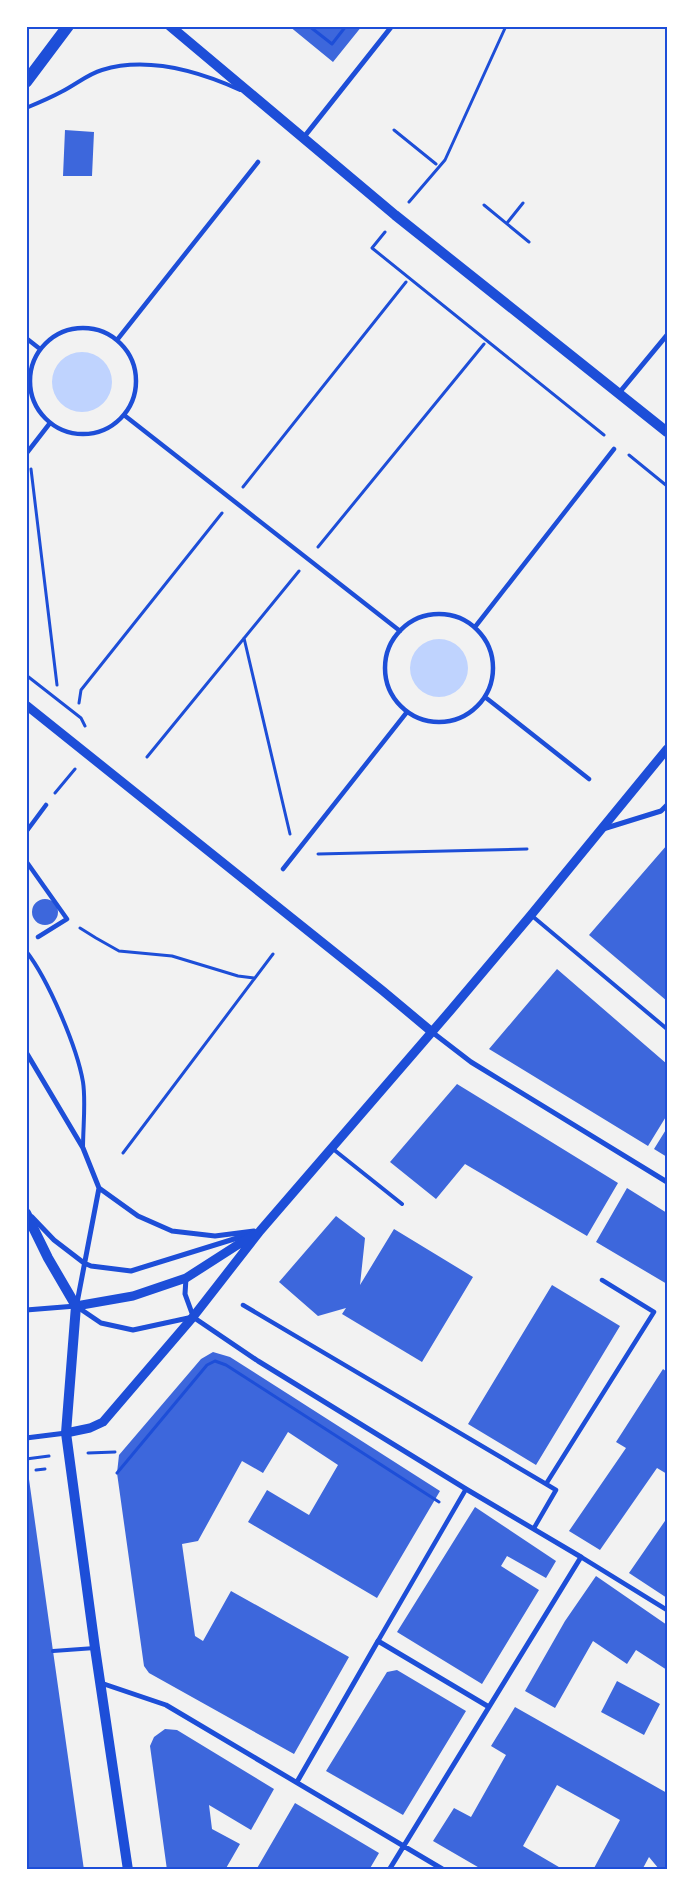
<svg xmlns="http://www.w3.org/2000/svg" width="693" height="1896" font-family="'IBM Plex Sans',sans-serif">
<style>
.water{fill:#bfd3fe}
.building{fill:#3d67dc}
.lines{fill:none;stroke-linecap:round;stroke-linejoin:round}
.path{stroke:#1d4ed8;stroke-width:3}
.service{stroke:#1d4ed8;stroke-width:4}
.pedestrian{stroke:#1d4ed8;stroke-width:4.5}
.minor{stroke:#1d4ed8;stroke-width:5}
.tertiary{stroke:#1d4ed8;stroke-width:9}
.secondary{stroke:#1d4ed8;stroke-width:10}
.primary{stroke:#1d4ed8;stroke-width:12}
.neatline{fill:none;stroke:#1d4ed8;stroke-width:2}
</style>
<rect width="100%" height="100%" fill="#f2f2f2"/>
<!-- water -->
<path class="water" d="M52 382a30 30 0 1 1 60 0a30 30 0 1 1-60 0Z
M410 668a29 29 0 1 1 58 0a29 29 0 1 1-58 0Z"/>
<!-- building -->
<path class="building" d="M289,26H362L333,62Z
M65,130L94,132L92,176H63Z
M667,845V1001L589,935Z
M32 912a13 13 0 1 1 26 0a13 13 0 1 1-26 0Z
M557,969L667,1064V1115L648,1146L489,1049Z
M457,1084L618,1183L587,1236L465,1164L436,1199L390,1162Z
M667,1128V1157L654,1149Z
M627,1188L667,1213V1284L596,1242Z
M336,1216L365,1238L360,1285L394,1229L473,1277L422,1362L342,1314L346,1308L318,1316L279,1282Z
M552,1285L620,1326L536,1465L468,1424Z
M213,1352L230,1357L440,1491L377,1598L248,1522L267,1490L309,1515L338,1465L288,1432L263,1473L242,1461L198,1541L182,1544L195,1636L203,1641L231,1591L349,1657L294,1754L149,1673L144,1666L117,1473L119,1455L201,1359Z
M663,1369L667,1372V1474L657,1468L600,1550L569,1531L626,1448L616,1442Z
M28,1472L53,1651L84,1870H27L26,1865V1473Z
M475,1507L556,1561L546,1578L507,1556L501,1566L539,1590L482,1684L397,1632Z
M667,1518V1598L629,1573Z
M596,1576L667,1625V1670L636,1650L627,1664L593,1641L555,1708L525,1691L565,1621Z
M397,1670L466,1711L403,1815L326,1771L387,1672Z
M617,1681L660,1704L644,1735L601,1712Z
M515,1707L667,1793V1870L659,1869L649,1857L642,1870H593L620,1820L557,1785L523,1846L564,1870H483L433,1841L454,1808L471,1817L506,1755L491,1746Z
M165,1729L177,1730L274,1789L251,1830L209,1805L212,1829L240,1844L225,1870H167L150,1746L154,1737Z
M295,1803L379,1853L369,1870H256Z"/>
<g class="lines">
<!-- path -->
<path class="path" d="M309,26L332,44L346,26
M394,130L436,164
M409,202L445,160L506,26
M484,205L529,242
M507,223L523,203
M385,232L372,248L604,435
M629,455L667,486
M31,469L57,685
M243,487L406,282
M318,547L484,344
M244,638L290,834
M26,675L81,718L85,726
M79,703L81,690L222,513
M147,757L299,571
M55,793L75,769
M318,854L527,849
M80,928L96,938L119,951L172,956L238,976L254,978
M123,1153L273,954
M88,1453L115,1452
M26,1459L49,1456
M36,1470L45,1469
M117,1473L207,1365L215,1361L226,1365L439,1502"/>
<!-- service -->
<path class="service" d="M26,108C38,103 50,98 61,92C75,85 88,74 102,70C148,56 198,71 240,90
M531,915L667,1029
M26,951C48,979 77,1047 83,1082C86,1101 83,1127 83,1148
M333,1149L402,1204
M53,1651L95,1648"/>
<!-- pedestrian -->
<path class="pedestrian" d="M30 381a53 53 0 1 1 106 0a53 53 0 1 1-106 0Z
M26,338L40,349
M117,340L258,162
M124,415L400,631
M26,454L50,423
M385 668a54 54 0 1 1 108 0a54 54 0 1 1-108 0Z
M475,627L614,449
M485,697L589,779
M26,832L46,805
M26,861L67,919L38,937
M283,869L407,712
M243,1305L546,1484
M534,1528L556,1490L546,1484L654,1312L602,1280
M581,1557L667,1610
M378,1641L466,1489"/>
<!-- minor -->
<path class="minor" d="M304,137L392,26
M619,393L667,335
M603,829L661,811L667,805
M432,1032L471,1062L667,1182
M26,1052L83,1148L99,1188L138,1216L172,1231L215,1236L254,1231
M32,1217L54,1240L84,1263L91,1266L131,1271L247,1235
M186,1278L185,1294L193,1316
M77,1303L99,1188
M26,1310L76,1306L101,1323L133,1330L193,1317
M193,1317L258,1361L466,1489L581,1557L389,1870
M26,1438L66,1433
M101,1683L166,1705L444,1870
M297,1782L378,1641L489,1707"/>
<!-- tertiary -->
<path class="tertiary" d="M26,705L383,991L432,1032
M76,1306L133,1296L186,1278L253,1235
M66,1433L90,1428L103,1422L193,1317L260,1231L450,1011L531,915L667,749"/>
<!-- secondary -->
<path class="secondary" d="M170,26L395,215L667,432
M26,1213L48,1258L76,1306L66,1433L95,1648L128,1870"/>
<!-- primary -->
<path class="primary" d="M26,82L68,26"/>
</g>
<!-- border -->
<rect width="693" height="1896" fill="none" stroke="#ffffff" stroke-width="55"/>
<rect x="28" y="28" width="638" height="1840" class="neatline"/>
</svg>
